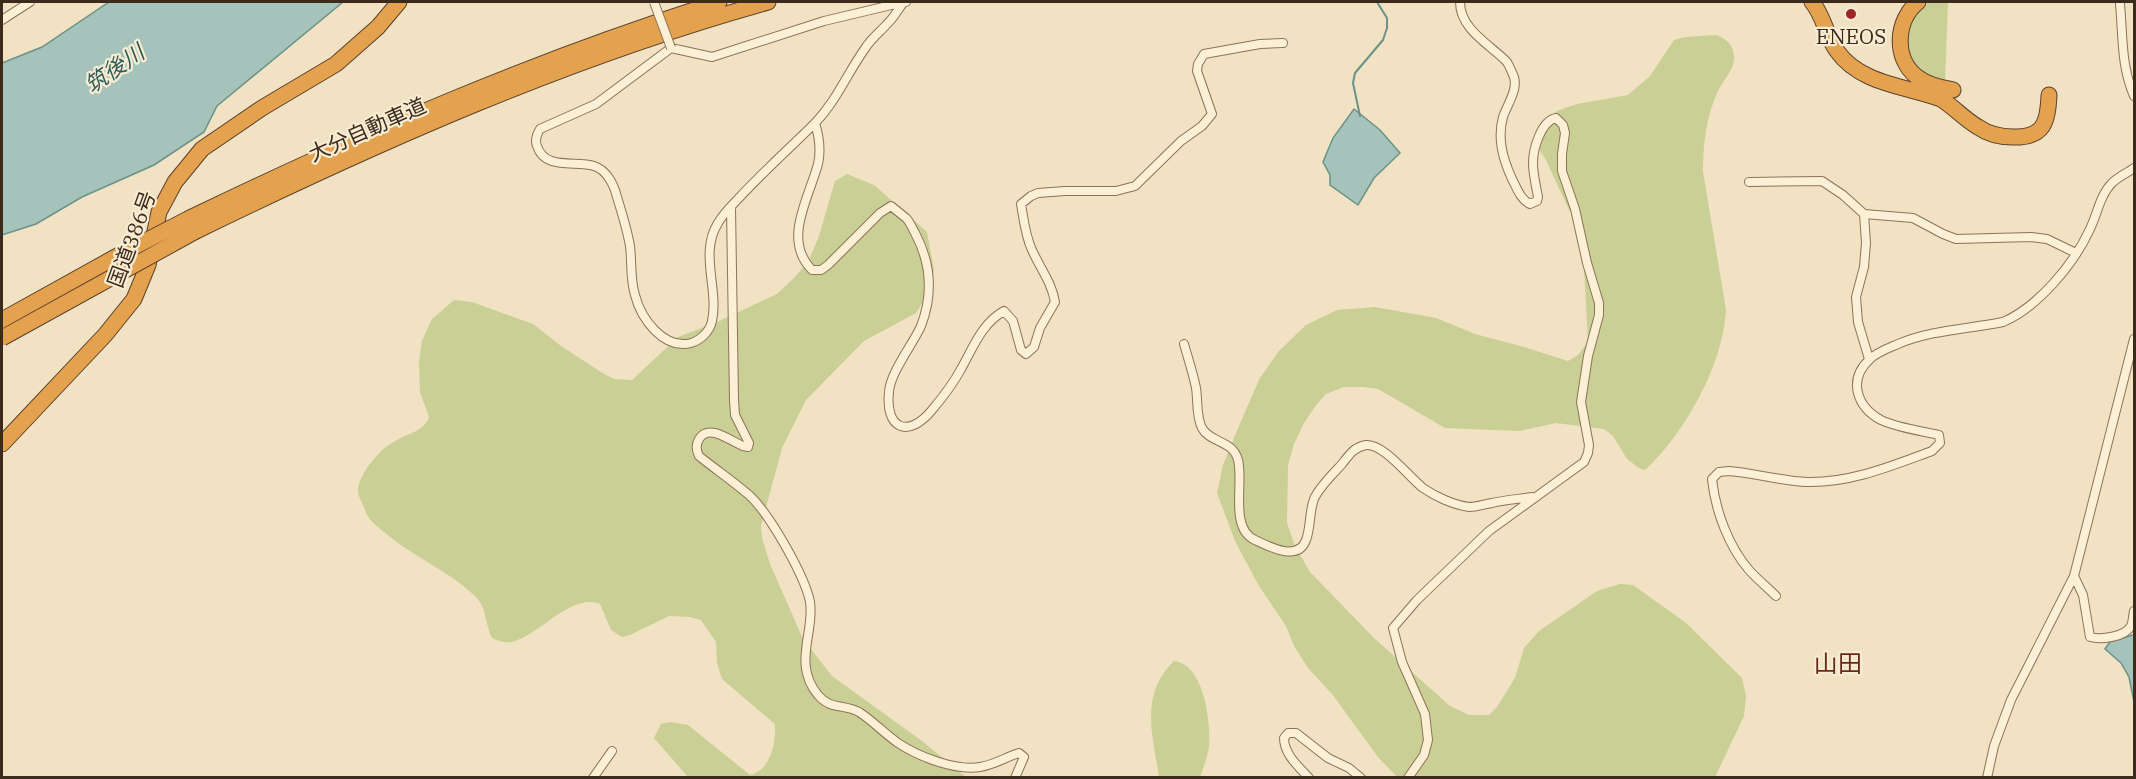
<svg xmlns="http://www.w3.org/2000/svg" width="2136" height="779" font-family="'IBM Plex Serif','Noto Sans JP',serif">
<style>
.green{fill:#c9cf95}
.water{fill:#a5c3ba;stroke:#6b9288;stroke-width:1.5}
.lines{fill:none;stroke-linecap:round;stroke-linejoin:round}
.stream{stroke:#6b9288;stroke-width:2}
.street-casing{stroke:#8c7358;stroke-width:10}
.highway-casing{stroke:#59412d;stroke-width:17}
.street{stroke:#fbefd6;stroke-width:8}
.highway{stroke:#e4a14e;stroke-width:15}
.street-bridge-casing{stroke:#8c7358;stroke-width:10;stroke-linecap:butt}
.highway-bridge-casing{stroke:#59412d;stroke-width:17;stroke-linecap:butt}
.street-bridge{stroke:#fbefd6;stroke-width:8}
.highway-bridge{stroke:#e4a14e;stroke-width:15}
.poi-dot{fill:#9e2527;stroke:#f7ecd2;stroke-width:2}
.labels{text-anchor:middle;dominant-baseline:central;stroke-width:4.5;stroke-linejoin:round;paint-order:stroke}
.poi-label{font-size:21px;fill:#3b2b1d;stroke:#f7ecd2}
.street-label{font-size:21px;fill:#3b2b1d;stroke:#f7ecd2}
.water-label{font-size:22px;font-style:italic;fill:#2c5b58;stroke:#f7ecd2}
.quarter-label{font-size:24px;fill:#6a2a1a;stroke:#f7ecd2}
</style>
<rect width="100%" height="100%" fill="#f0e2c2"/>
<!-- green -->
<path class="green" d="M1930,2H1948L1945,83H1939L1916,69L1906,48L1909,23L1918,9Z
M1717,35C1728,40 1735,47 1734,60C1733,71 1721,83 1717,93C1706,118 1703,145 1703,172L1726,310C1723,365 1685,433 1645,470L1639,468L1627,459L1613,436L1604,429L1556,423L1520,431L1445,428L1378,389L1363,387H1344L1326,394L1316,405L1304,423L1294,444L1288,465L1287,523L1295,546L1310,572L1374,638L1450,706L1469,715H1489L1497,707L1515,678L1524,648L1539,631L1597,591L1620,584L1633,585L1686,623L1742,678L1746,696L1744,716L1715,777H1397L1378,757L1332,694L1308,668L1294,646L1286,626L1259,586L1235,541L1217,493L1223,465L1241,421L1260,378L1279,351L1306,325L1337,310L1375,307L1436,318L1475,334L1524,347L1568,361L1578,355L1588,342L1582,230L1577,218L1569,210L1546,160L1537,146L1542,128L1557,111L1577,104L1628,95L1650,76L1674,40L1685,37Z
M847,174L874,185L927,232L934,270L929,292L916,313L864,341L806,400L782,448L761,526L762,538L770,564L803,639L832,676L922,741L966,777H688L654,738L661,724L671,722L688,725L750,775C771,770 776,743 775,724L722,679L717,663L716,642L701,620L690,617L669,616L630,635L622,637L611,630L600,604C572,593 541,633 515,641C508,644 498,641 492,638C485,624 487,607 475,596C450,572 416,558 389,536C383,531 374,525 369,518C366,514 365,509 363,505C360,498 356,492 359,484C365,467 381,448 397,440C409,433 423,432 429,417L420,392L419,361L422,341L432,319L454,300L472,302L533,324L561,346L604,374L614,379L632,380L678,337L717,322L777,294L794,278L809,260L819,236L835,181Z
M1174,661C1204,664 1211,722 1209,746C1208,756 1203,768 1200,777L1160,778L1159,776C1152,734 1140,694 1174,661Z"/>
<!-- water -->
<path class="water" d="M109,2H343L217,106L204,132L154,165L82,197L36,224L2,235V63L42,47Z
M1354,109L1380,130L1400,153L1374,178L1358,205L1330,185V175L1323,162L1333,138Z
M2134,633V702L2129,677L2121,663L2105,649L2110,642L2133,635Z"/>
<g class="lines">
<!-- stream -->
<path class="stream" d="M1360,116L1353,83L1355,73L1383,40L1387,28V18L1377,2"/>
<!-- street casing -->
<g class="street-casing">
<path id="street" d="M905,2H904C898,9 894,18 887,24C880,32 872,38 866,47C848,72 837,100 816,122C790,148 763,172 738,199C731,206 723,214 718,223C699,253 719,289 712,321C710,331 701,340 691,343C664,350 641,319 635,295C630,279 632,262 630,246C627,229 622,213 617,197C614,185 607,170 594,166C576,160 545,171 537,146C535,141 537,134 540,129L596,104L671,48L712,57L824,21L904,2H906
M2120,4C2123,36 2121,66 2134,96
M2,20L30,2
M815,123C819,136 821,151 818,164C809,198 782,240 812,270H821L828,265L880,213L891,206C896,210 901,214 906,218C910,222 912,228 915,233C931,263 933,295 921,326C913,344 890,373 889,392C885,429 908,439 932,410C943,397 953,384 961,369C973,348 982,323 1004,311L1013,321L1021,350L1026,354L1034,347L1040,328L1055,302C1052,283 1040,268 1032,250C1025,235 1024,221 1021,204L1031,196L1038,193L1065,191H1116L1135,186L1181,141L1202,126L1212,114L1197,71L1198,64L1204,54L1260,44L1283,43
M1749,182L1822,181L1843,195L1864,214L1913,218L1943,234L1956,239L2031,237L2047,239L2076,253
M731,207L734,400L735,415L749,443L748,447L743,446C735,443 724,435 715,433C700,430 693,444 699,456C715,469 733,481 749,495C769,513 805,576 810,602C815,632 792,664 818,695C830,710 845,704 859,712C873,721 885,734 898,743C919,757 956,771 980,767C994,765 1006,757 1019,753L1024,757L1015,778
M1864,214L1866,243L1864,267L1856,297L1858,322L1869,359
M1184,344C1188,358 1193,373 1196,388C1198,400 1196,417 1202,428C1210,443 1233,440 1238,460C1244,483 1229,528 1255,540C1270,547 1298,562 1306,540C1311,527 1309,512 1314,499C1319,487 1333,474 1342,464C1349,455 1354,447 1366,445C1383,443 1410,478 1423,488C1436,497 1454,505 1469,507C1477,507 1484,504 1492,503C1505,500 1519,499 1532,497
M2074,576L2083,595L2090,637C2101,640 2125,637 2131,626C2133,622 2133,615 2134,611
M1776,596C1767,587 1757,579 1749,570C1729,547 1715,510 1712,479L1719,472L1729,471C1755,473 1781,481 1807,482C1851,483 1891,466 1932,451L1940,443L1939,435C1922,431 1898,428 1881,420C1857,407 1847,380 1870,359C1877,352 1889,348 1898,344C1931,330 1968,329 2003,322C2038,307 2074,264 2090,229C2097,215 2100,195 2112,183C2118,177 2127,173 2134,168
M593,778L612,751
M1309,778C1298,766 1284,754 1284,738L1288,733H1296L1328,758L1349,768L1361,778
M1408,778L1424,755L1428,740L1425,714L1402,662L1393,628L1417,600L1489,531L1584,462L1588,453L1589,445L1581,402L1588,356L1599,315V303L1587,263L1575,209L1562,171V154L1565,133L1563,125L1556,118C1541,121 1533,149 1533,163C1533,174 1536,186 1538,197L1537,201L1530,204C1520,199 1517,188 1512,179C1503,159 1497,139 1503,117C1507,105 1518,90 1514,77C1512,73 1509,64 1506,61C1489,44 1460,29 1460,2
M1987,778L1994,746L2011,700L2074,576L2134,339"/>
</g>
<!-- highway casing -->
<g class="highway-casing">
<path id="highway" d="M1812,2C1824,16 1826,36 1837,51C1860,84 1906,86 1941,99C1954,107 1964,119 1978,127C1988,134 2001,137 2013,137C2044,138 2048,122 2049,95
M1918,2C1896,20 1893,58 1917,77C1927,85 1941,88 1953,90
M190,218C362,135 537,59 719,2
M196,231C381,141 570,57 768,2
M2,444L105,335L134,299L148,265L159,212L175,182L202,149L262,108L336,64L378,27L399,2"/>
</g>
<!-- street -->
<use href="#street" class="street"/>
<!-- highway -->
<use href="#highway" class="highway"/>
<!-- street-bridge casing -->
<g class="street-bridge-casing">
<path id="street-bridge" d="M654,2L671,48"/>
</g>
<!-- highway-bridge casing -->
<g class="highway-bridge-casing">
<path id="highway-bridge" d="M2,320L130,249L190,218
M2,338L196,231"/>
</g>
<!-- street-bridge -->
<use href="#street-bridge" class="street-bridge"/>
<!-- highway-bridge -->
<use href="#highway-bridge" class="highway-bridge"/>
</g>
<!-- markers -->
<circle class="poi-dot" cx="1851" cy="14" r="6"/>
<g class="labels">
<!-- poi labels -->
<g class="poi-label">
<text x="1851" y="36">ENEOS</text>
</g>
<!-- street labels -->
<g class="street-label">
<text transform="translate(367 129) rotate(-24)">大分自動車道</text>
<text transform="translate(131 239) rotate(-70)">国道386号</text>
</g>
<!-- water labels -->
<g class="water-label">
<text transform="translate(114 68) rotate(-35)">筑後川</text>
</g>
<!-- quarter labels -->
<g class="quarter-label">
<text x="1838" y="663">山田</text>
</g>
</g>
<!-- border -->
<rect width="2136" height="779" fill="none" stroke="#3b2b1d" stroke-width="6"/>
</svg>
